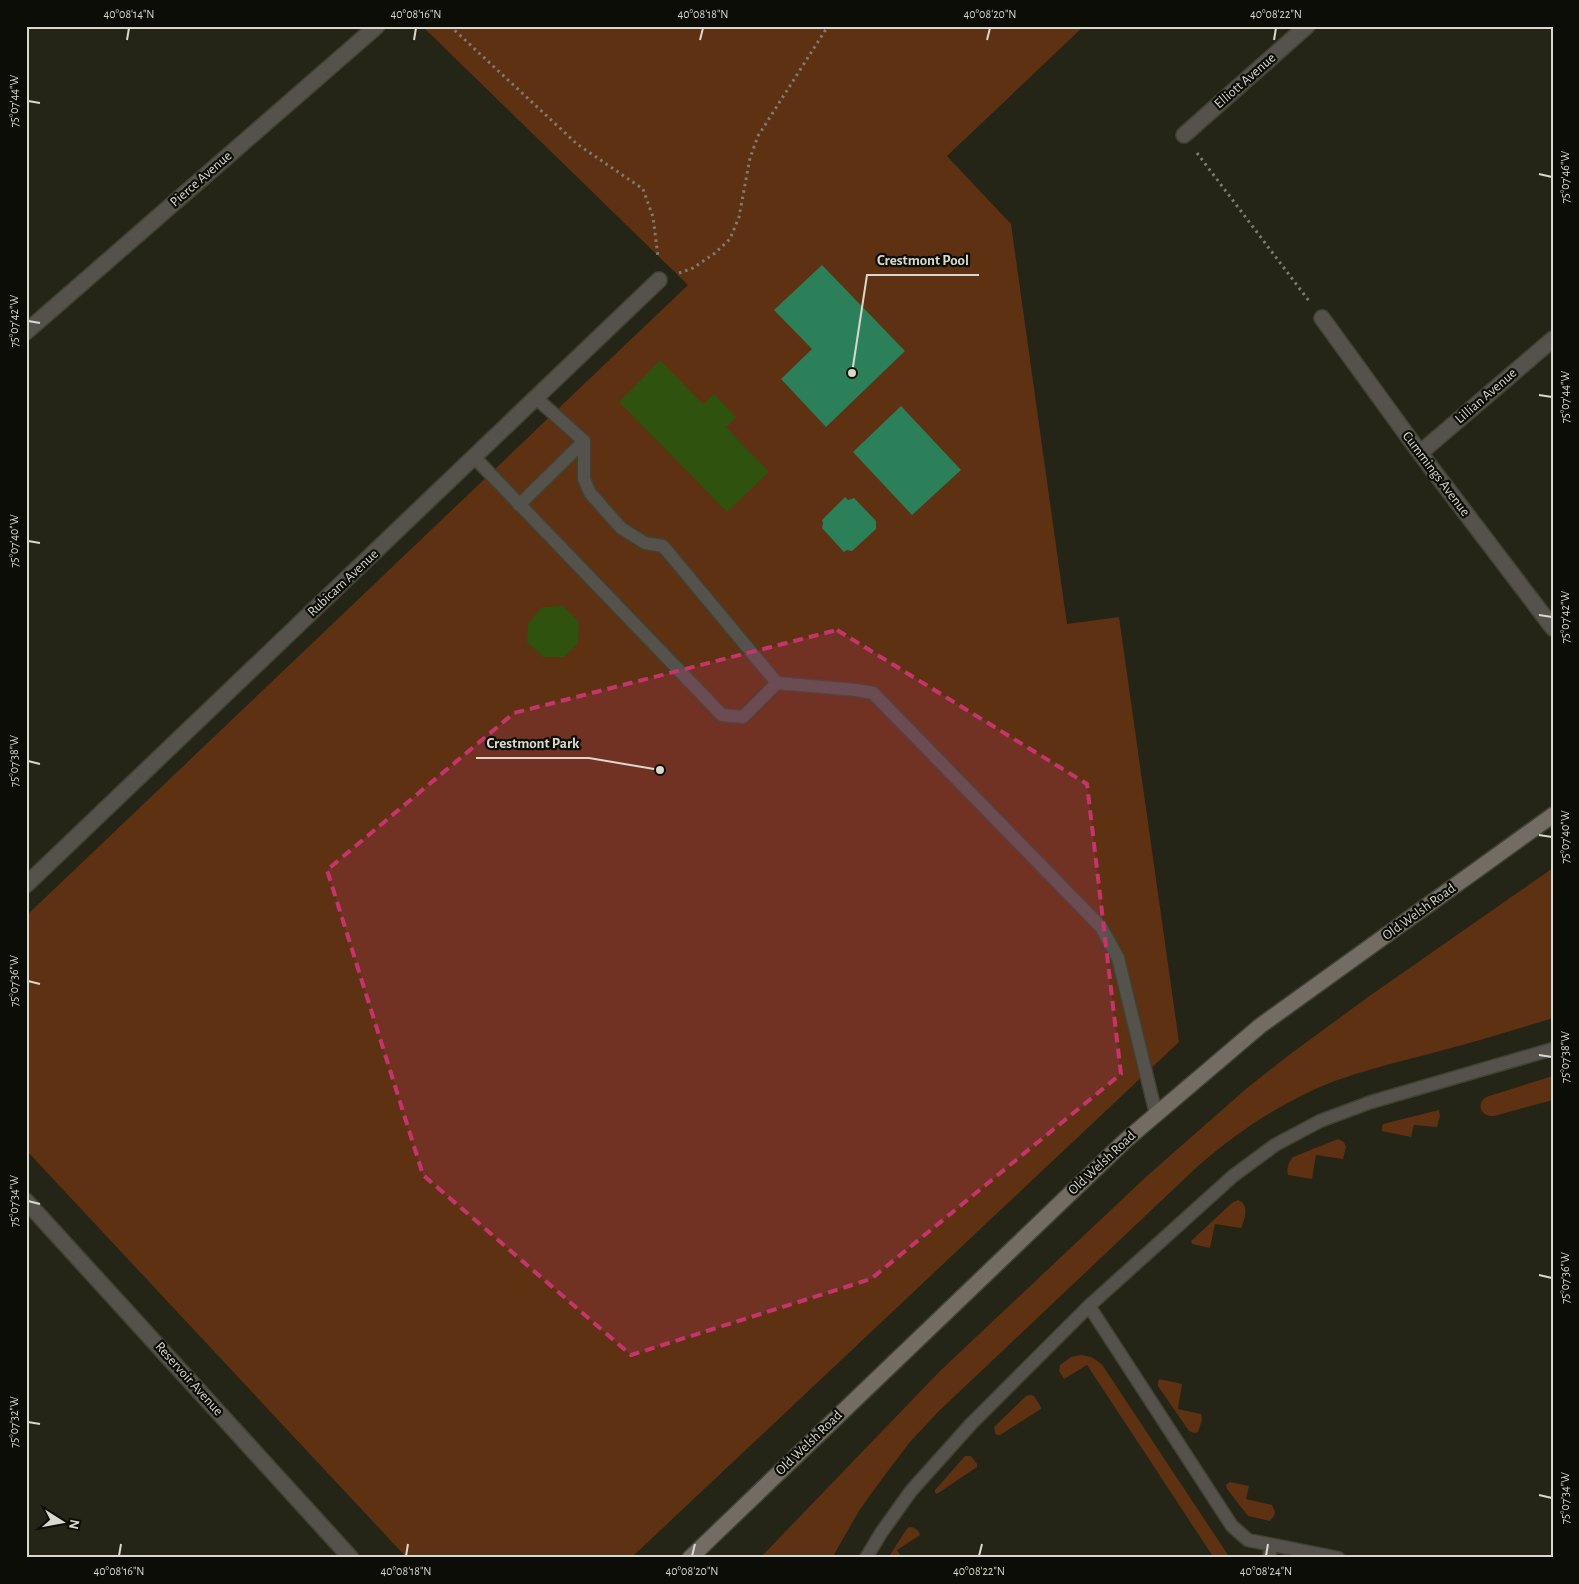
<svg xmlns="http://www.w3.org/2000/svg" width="1579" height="1584" font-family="'Alegreya Sans',sans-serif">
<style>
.green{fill:#5d3112}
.water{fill:#2b7f59}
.building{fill:#2f520f}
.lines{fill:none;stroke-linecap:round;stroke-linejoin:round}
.lane-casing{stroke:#414134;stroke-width:15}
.street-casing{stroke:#414134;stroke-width:18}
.secondary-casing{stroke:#414134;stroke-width:18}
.path{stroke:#7b7b70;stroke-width:3;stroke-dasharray:2.5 4;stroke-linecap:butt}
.lane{stroke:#55524c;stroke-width:12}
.street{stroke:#55524c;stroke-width:15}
.secondary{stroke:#726c63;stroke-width:15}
.marked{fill:#c5356c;fill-opacity:0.2;stroke:#c5356c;stroke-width:4;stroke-dasharray:10 6;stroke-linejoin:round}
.ticks{fill:none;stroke:#d8d8cf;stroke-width:2}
.labels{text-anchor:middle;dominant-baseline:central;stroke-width:4.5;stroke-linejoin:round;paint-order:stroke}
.street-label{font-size:14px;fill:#d8d8cf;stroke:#0d0d07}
.leader{fill:none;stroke:#d8d8cf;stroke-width:2}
.callout-dot{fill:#d8d8cf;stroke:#0d0d07;stroke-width:2}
.callout-label{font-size:15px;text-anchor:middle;font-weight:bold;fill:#d8d8cf;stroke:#0d0d07;stroke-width:4.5;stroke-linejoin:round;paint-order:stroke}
.neatline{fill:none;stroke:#d8d8cf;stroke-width:2}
.ticks-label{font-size:12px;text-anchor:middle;fill:#d8d8cf}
</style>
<rect width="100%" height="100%" fill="#242417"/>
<!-- green -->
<path class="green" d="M422,26H1084L947,156L1011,224L1067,624L1119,617L1179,1042L631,1558H407L26,1150V916L688,285Z
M1553,868V1018C1514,1030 1475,1042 1436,1052C1392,1064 1344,1074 1303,1095C1264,1114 1229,1139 1197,1167L939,1411L909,1443L873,1491L859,1511L832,1558H760L940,1371L1147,1176L1247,1088L1289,1055L1368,997Z
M1553,1076V1100L1494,1116C1482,1117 1475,1105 1486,1097Z
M1439,1110L1440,1116L1437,1127L1414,1125L1411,1137L1382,1131V1127L1383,1124Z
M1338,1139L1344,1142L1346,1147L1343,1159L1316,1155L1312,1179L1288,1175C1286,1169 1289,1161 1293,1157Z
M1238,1200C1250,1205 1245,1218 1241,1228L1215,1224L1210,1248L1192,1244L1191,1241L1233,1202Z
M1081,1355C1091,1356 1096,1359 1103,1366L1230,1558H1214L1087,1365L1064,1379L1059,1371L1060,1365L1071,1357Z
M1159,1379L1182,1384L1178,1409L1201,1414L1202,1420L1198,1432L1194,1433L1189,1431L1158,1386V1382Z
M1030,1395L1034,1396L1041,1407V1409L1000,1435H997L995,1433L994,1427L1026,1396Z
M965,1456H971L977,1464V1467L937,1494L935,1493V1490Z
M1230,1482L1249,1486L1246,1499L1272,1505L1275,1512L1274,1516L1270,1521L1248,1516L1227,1489L1226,1485Z
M909,1527C915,1527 919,1530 920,1535L897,1550L902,1558H888L906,1530Z"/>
<!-- water -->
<path class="water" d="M822,265L905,351L826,427L781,379L812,349L774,310Z
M901,406L961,470L912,515L853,452Z
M845,497L848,500L854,498L876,521V529L852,551L847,550L844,552L822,528L823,523L822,520Z"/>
<!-- building -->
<path class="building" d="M660,360L703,404L714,394L736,417L726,427L769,472L727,512L619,402Z
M563,606L579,622L578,643L564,657H543L527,642L528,623L542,607Z"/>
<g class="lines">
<!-- lane casing -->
<g class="lane-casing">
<path id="lane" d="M536,398L584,441V479L590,493L621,528L645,543L663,546L777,683L856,690L873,693L1101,927L1118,958L1156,1114
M474,457L722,715L743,717L777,683
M519,505L584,441
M1089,1306L1232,1526L1248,1540L1338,1558
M866,1558L881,1533L911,1491L971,1424L1089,1306L1233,1176L1275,1145L1320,1121L1371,1102L1553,1049
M1269,1558L1271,1545"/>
</g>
<!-- street casing -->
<g class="street-casing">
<path id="street" d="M1184,135L1307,26
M1322,318L1420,453L1553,628
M26,332L377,26
M1420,453L1553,339
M26,885L659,280
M26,1201L351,1558"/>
</g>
<!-- secondary casing -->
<g class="secondary-casing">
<path id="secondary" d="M690,1558L1126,1140L1260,1026L1553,815"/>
</g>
<!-- path -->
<path class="path" d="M450,26L577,144L643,189L653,217L658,257
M1197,153L1309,301
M679,273L693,268L715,253L730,239L739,217L750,158L758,136L828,26"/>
<!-- lane -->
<use href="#lane" class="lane"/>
<!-- street -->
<use href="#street" class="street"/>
<!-- secondary -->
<use href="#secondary" class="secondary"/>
</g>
<!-- marked area -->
<path class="marked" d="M837,630L1087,784L1121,1074L871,1279L631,1355L423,1175L327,870L514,713Z"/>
<!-- ticks -->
<path class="ticks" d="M127,40L129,28M414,40L416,28M700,40L703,28M987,40L990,28M1274,40L1276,28M28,101L40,103M1539,174L1552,177M28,321L40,323M1539,395L1552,397M28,541L40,543M1539,615L1552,617M28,761L40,764M1539,835L1552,837M28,981L40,984M1539,1055L1552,1057M28,1201L40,1204M1539,1275L1552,1278M28,1422L40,1424M1539,1495L1552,1498M119,1556L121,1544M406,1556L408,1544M692,1556L695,1544M979,1556L982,1544M1266,1556L1268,1544"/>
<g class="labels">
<!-- street labels -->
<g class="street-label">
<text transform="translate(1245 81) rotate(-41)">Elliott Avenue</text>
<text transform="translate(201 179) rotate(-41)">Pierce Avenue</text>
<text transform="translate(1486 396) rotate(-41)">Lillian Avenue</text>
<text transform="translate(1436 474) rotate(53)">Cummings Avenue</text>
<text transform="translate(343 583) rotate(-43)">Rubicam Avenue</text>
<text transform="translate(1419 912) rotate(-36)">Old Welsh Road</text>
<text transform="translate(1102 1163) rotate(-43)">Old Welsh Road</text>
<text transform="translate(189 1379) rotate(48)">Reservoir Avenue</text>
<text transform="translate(809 1443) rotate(-44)">Old Welsh Road</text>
</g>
</g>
<!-- callouts -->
<path class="leader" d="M852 373L867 275H979M660 770L589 758H476"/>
<g class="callout-dot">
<circle cx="852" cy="373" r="5"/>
<circle cx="660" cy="770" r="5"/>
</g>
<g class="callout-label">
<text x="923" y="265">Crestmont Pool</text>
<text x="533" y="748">Crestmont Park</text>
</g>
<!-- border -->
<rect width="1579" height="1584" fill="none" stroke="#0d0d07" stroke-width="55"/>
<!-- north arrow -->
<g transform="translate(62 1522) rotate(101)" stroke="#0d0d07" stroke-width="4" paint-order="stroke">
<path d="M0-4L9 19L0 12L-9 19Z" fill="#d8d8cf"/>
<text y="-8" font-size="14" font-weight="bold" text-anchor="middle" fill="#d8d8cf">N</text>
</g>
<rect x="28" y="28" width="1524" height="1528" class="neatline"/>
<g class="ticks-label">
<text x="129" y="18">40°08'14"N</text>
<text x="416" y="18">40°08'16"N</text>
<text x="703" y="18">40°08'18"N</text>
<text x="990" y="18">40°08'20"N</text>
<text x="1276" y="18">40°08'22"N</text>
<text transform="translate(14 101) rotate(-90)" y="4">75°07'44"W</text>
<text transform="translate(1565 177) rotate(-90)" y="4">75°07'46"W</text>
<text transform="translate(14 321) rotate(-90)" y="4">75°07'42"W</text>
<text transform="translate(1565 397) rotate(-90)" y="4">75°07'44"W</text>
<text transform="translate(14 541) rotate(-90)" y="4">75°07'40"W</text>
<text transform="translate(1565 617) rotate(-90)" y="4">75°07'42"W</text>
<text transform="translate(14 761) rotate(-90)" y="4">75°07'38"W</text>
<text transform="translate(1565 837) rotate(-90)" y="4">75°07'40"W</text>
<text transform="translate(14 981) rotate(-90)" y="4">75°07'36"W</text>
<text transform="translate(1565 1057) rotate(-90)" y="4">75°07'38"W</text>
<text transform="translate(14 1201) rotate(-90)" y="4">75°07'34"W</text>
<text transform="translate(1565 1278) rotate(-90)" y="4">75°07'36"W</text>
<text transform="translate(14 1422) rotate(-90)" y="4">75°07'32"W</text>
<text transform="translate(1565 1498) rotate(-90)" y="4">75°07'34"W</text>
<text x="119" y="1575">40°08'16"N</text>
<text x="406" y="1575">40°08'18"N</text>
<text x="692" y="1575">40°08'20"N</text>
<text x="979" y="1575">40°08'22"N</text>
<text x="1266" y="1575">40°08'24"N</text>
</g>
</svg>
